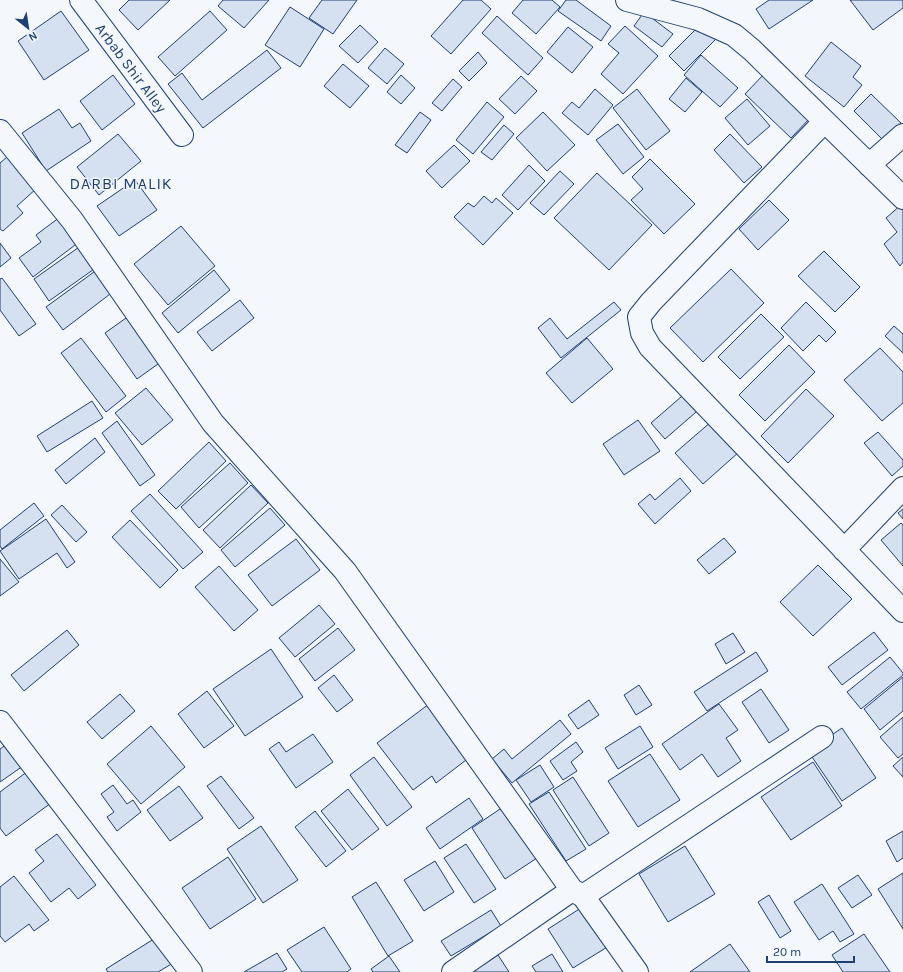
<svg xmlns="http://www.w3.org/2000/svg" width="903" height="972" font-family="Karla,sans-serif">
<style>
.building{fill:#d5e0f0;stroke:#1d3f73}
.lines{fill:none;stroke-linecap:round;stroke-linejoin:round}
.street-casing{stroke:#1d3f73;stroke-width:24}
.street{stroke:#f4f7fb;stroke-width:22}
.labels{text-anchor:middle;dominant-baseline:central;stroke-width:3;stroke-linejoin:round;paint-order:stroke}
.street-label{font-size:15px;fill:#1d3f73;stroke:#f4f7fb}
.neighbourhood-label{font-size:16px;letter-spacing:1px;fill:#1d3f73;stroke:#f4f7fb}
</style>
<rect width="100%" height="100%" fill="#f4f7fb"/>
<!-- building -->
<path class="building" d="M129,0H170L138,30L119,10Z
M223,0H269L244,28L218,6Z
M322,0H357L333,34L309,18Z
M463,0H481L491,9L451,54L431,36Z
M523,0H552L560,7L536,34L512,13Z
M566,0H576L611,26L601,41L558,11Z
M769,0H813L769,29L756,9Z
M850,0H903V8L873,30Z
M290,7L324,29L300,67L265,45Z
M61,11L89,50L44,80L18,41Z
M210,11L227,30L175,76L158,57Z
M644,12L673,34L662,47L634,26Z
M497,16L543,58L528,75L482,33Z
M701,24L716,39L684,71L669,56Z
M360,25L378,42L358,63L339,46Z
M625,26L658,56L623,94L601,74L619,53L608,44Z
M568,27L593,47L572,73L547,52Z
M831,42L861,66L853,77L862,85L844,107L805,76Z
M385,48L404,64L387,84L368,68Z
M267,50L281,68L203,128L168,84L182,73L202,100Z
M478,52L487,63L469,81L459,71Z
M701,55L738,88L720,107L684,75Z
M343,64L369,86L350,108L324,86Z
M766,72L812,116L791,138L745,94Z
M113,75L135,104L102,130L80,101Z
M401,75L415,88L401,104L387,92Z
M521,76L537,91L515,114L499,99Z
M686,78L702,92L685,112L669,99Z
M453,79L462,87L442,111L432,103Z
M595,89L613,105L588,135L562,113L572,102L579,108Z
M637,89L670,131L646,150L613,108Z
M871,94L901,123L883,140L854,111Z
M747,99L770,126L748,145L725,118Z
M487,102L504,117L473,154L456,140Z
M59,109L72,128L80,123L91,141L46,171L22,133Z
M420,112L431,120L407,153L395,145Z
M543,112L575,145L547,171L516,138Z
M618,124L644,157L623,174L596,140Z
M504,125L514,134L492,160L481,152Z
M118,134L141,161L99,195L77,167Z
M730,134L762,167L744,183L714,150Z
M454,145L470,161L442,188L426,171Z
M7,157L36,189L17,206L23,213L3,231L0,229V163Z
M650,159L695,204L664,234L631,200L643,189L632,177Z
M529,165L545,181L518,210L502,195Z
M560,171L574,184L544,215L530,203Z
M597,173L652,225L609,270L554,218Z
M135,180L157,210L119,236L97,206Z
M484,196L492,203L496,198L513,213L483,245L454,217L468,203L474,207Z
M769,200L789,220L758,250L739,229Z
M901,205L903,207V262L900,266L884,244L897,232L886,218Z
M60,217L79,242L33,277L19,258L41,242L36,235Z
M181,226L215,266L168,305L134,264Z
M0,243L11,258L0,267Z
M82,245L97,267L49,301L34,279Z
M824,251L860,287L835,312L798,276Z
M98,269L114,291L63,330L46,307Z
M731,269L764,303L703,362L670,328Z
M214,270L230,290L178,333L162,313Z
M2,278L36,324L19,336L0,310V279Z
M240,300L254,318L212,351L197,332Z
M614,302L621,310L561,358L538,328L550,318L567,339Z
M806,302L836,332L826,342L819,335L803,351L781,328Z
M133,313L165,359L137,379L105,333Z
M761,314L784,337L740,379L718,357Z
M894,326L903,334V353L885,336Z
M81,338L126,396L106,412L61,353Z
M587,338L613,369L572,403L546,373Z
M789,345L815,372L765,421L739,395Z
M880,348L903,372V403L882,421L844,380Z
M146,388L173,420L142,445L115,413Z
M806,389L834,416L788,463L761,436Z
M689,390L703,406L665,439L651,423Z
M92,401L103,418L47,452L37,436Z
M638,420L660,451L624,475L603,444Z
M117,421L155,475L140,486L102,433Z
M712,421L739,452L703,484L675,453Z
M878,432L903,460V466L892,476L864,443Z
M95,438L105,452L66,484L55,470Z
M209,442L226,461L176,509L158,491Z
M230,463L248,483L199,528L181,507Z
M680,478L691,491L655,524L638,504L650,494L655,500Z
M251,485L268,503L220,548L203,530Z
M150,494L203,552L183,569L131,511Z
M34,503L44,516L2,549L0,546V530Z
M62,505L87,532L76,542L51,515Z
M270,508L285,525L235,567L221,550Z
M903,509V519L898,513Z
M46,519L75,562L67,568L57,553L19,579L0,551Z
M130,520L178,570L160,588L112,537Z
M901,523L903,525V566L881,540Z
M724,538L736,552L709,574L697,560Z
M296,539L320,570L272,606L248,575Z
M0,559L19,582L0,596Z
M818,565L852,599L813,636L780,602Z
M219,566L258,610L234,631L195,587Z
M319,605L335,624L295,657L279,638Z
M338,628L355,650L315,681L299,659Z
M67,630L79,645L24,691L11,675Z
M874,632L888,650L842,685L828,667Z
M733,633L745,652L726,664L715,644Z
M271,649L303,697L245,736L213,689Z
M756,652L768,671L707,711L694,692Z
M890,657L903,673V675L861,709L847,692Z
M334,675L353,700L337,712L318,688Z
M903,677V711L880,730L864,709Z
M639,685L652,705L636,715L624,695Z
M761,689L789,730L769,743L742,702Z
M207,691L234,726L204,748L178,714Z
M120,694L135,711L102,739L87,722Z
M589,700L599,715L578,729L568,715Z
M429,704L470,757L436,783L432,776L413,790L377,743Z
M719,704L738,730L726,738L741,761L718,777L702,754L680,770L662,744Z
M903,717V754L898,758L880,737Z
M560,720L571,734L512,783L492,759L504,749L512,759Z
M151,726L185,767L141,804L107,764Z
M640,726L653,747L618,769L605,748Z
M842,728L876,778L842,801L808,751Z
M313,734L333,762L296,788L269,749L279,742L286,752Z
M576,742L583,752L571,762L577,771L563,780L550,761Z
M7,744L23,766L0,782V749Z
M650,754L680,800L638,827L608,781Z
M374,757L412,807L387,826L350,775Z
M903,757V777L893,766Z
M813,762L842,806L791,840L761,797Z
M540,765L554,787L531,802L516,780Z
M28,771L51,803L6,836L0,828V792Z
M221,776L254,818L239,829L207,786Z
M573,777L609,833L589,846L553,790Z
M113,785L127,804L133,800L141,812L117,831L107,817L114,812L101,794Z
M179,786L203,818L170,841L147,810Z
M348,789L379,829L352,850L321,811Z
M549,792L586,849L566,861L529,804Z
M469,798L483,819L440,849L426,828Z
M503,807L537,858L505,879L472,828Z
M315,811L346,851L326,867L295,827Z
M261,826L298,880L263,903L227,849Z
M903,831V858L897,862L886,841Z
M57,834L96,885L78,899L69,888L51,902L29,873L44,861L35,850Z
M466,844L496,889L474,903L444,858Z
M685,846L715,894L668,922L639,874Z
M228,857L256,899L210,929L182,888Z
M435,861L454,892L424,911L404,880Z
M903,873V929L878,889Z
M858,875L872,895L852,908L838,888Z
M14,876L49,920L34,931L29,924L5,942L0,936V887Z
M376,882L413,941L388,956L352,897Z
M822,884L854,934L840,942L833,931L819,940L794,902Z
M769,895L791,931L780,938L758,902Z
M584,906L609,946L573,968L548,929Z
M491,910L501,926L451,956L441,941Z
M324,927L351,969L347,972H302L287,950Z
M864,934L890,972H843L832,955Z
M157,937L173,963L158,972H108L106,969Z
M730,944L750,972H690Z
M277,953L287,969L282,972H244Z
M552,954L563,972H536L532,966Z
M498,955L509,972H472Z
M389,956L400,972H373L371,969Z"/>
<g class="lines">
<!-- street casing -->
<g class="street-casing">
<path id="street" d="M81,0L182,135
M627,0L698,19L734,35L752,50L903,198
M824,122L651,302L639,317L642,333L650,347L903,611
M0,131L72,220L213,423L345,571L572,890
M869,165L903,135
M844,550L903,488
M0,722L191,972
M583,896L637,972
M453,972L572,890L583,896L822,737"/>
</g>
<!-- street -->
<use href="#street" class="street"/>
</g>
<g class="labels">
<!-- street labels -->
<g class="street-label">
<text transform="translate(131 68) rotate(53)">Arbab Shir Alley</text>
</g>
<!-- neighbourhood labels -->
<g class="neighbourhood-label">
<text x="121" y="183">DARBI MALIK</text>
</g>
</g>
<!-- north arrow -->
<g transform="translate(28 28) rotate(150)" stroke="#f4f7fb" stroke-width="3" paint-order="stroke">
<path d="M0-3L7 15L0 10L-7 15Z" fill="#1d3f73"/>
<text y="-6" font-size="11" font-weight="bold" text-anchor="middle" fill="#1d3f73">N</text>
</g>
<!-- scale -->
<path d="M767 956v6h87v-6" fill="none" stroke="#1d3f73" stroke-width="2"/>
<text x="773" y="956" font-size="12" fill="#1d3f73" stroke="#f4f7fb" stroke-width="3" paint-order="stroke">20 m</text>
</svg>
